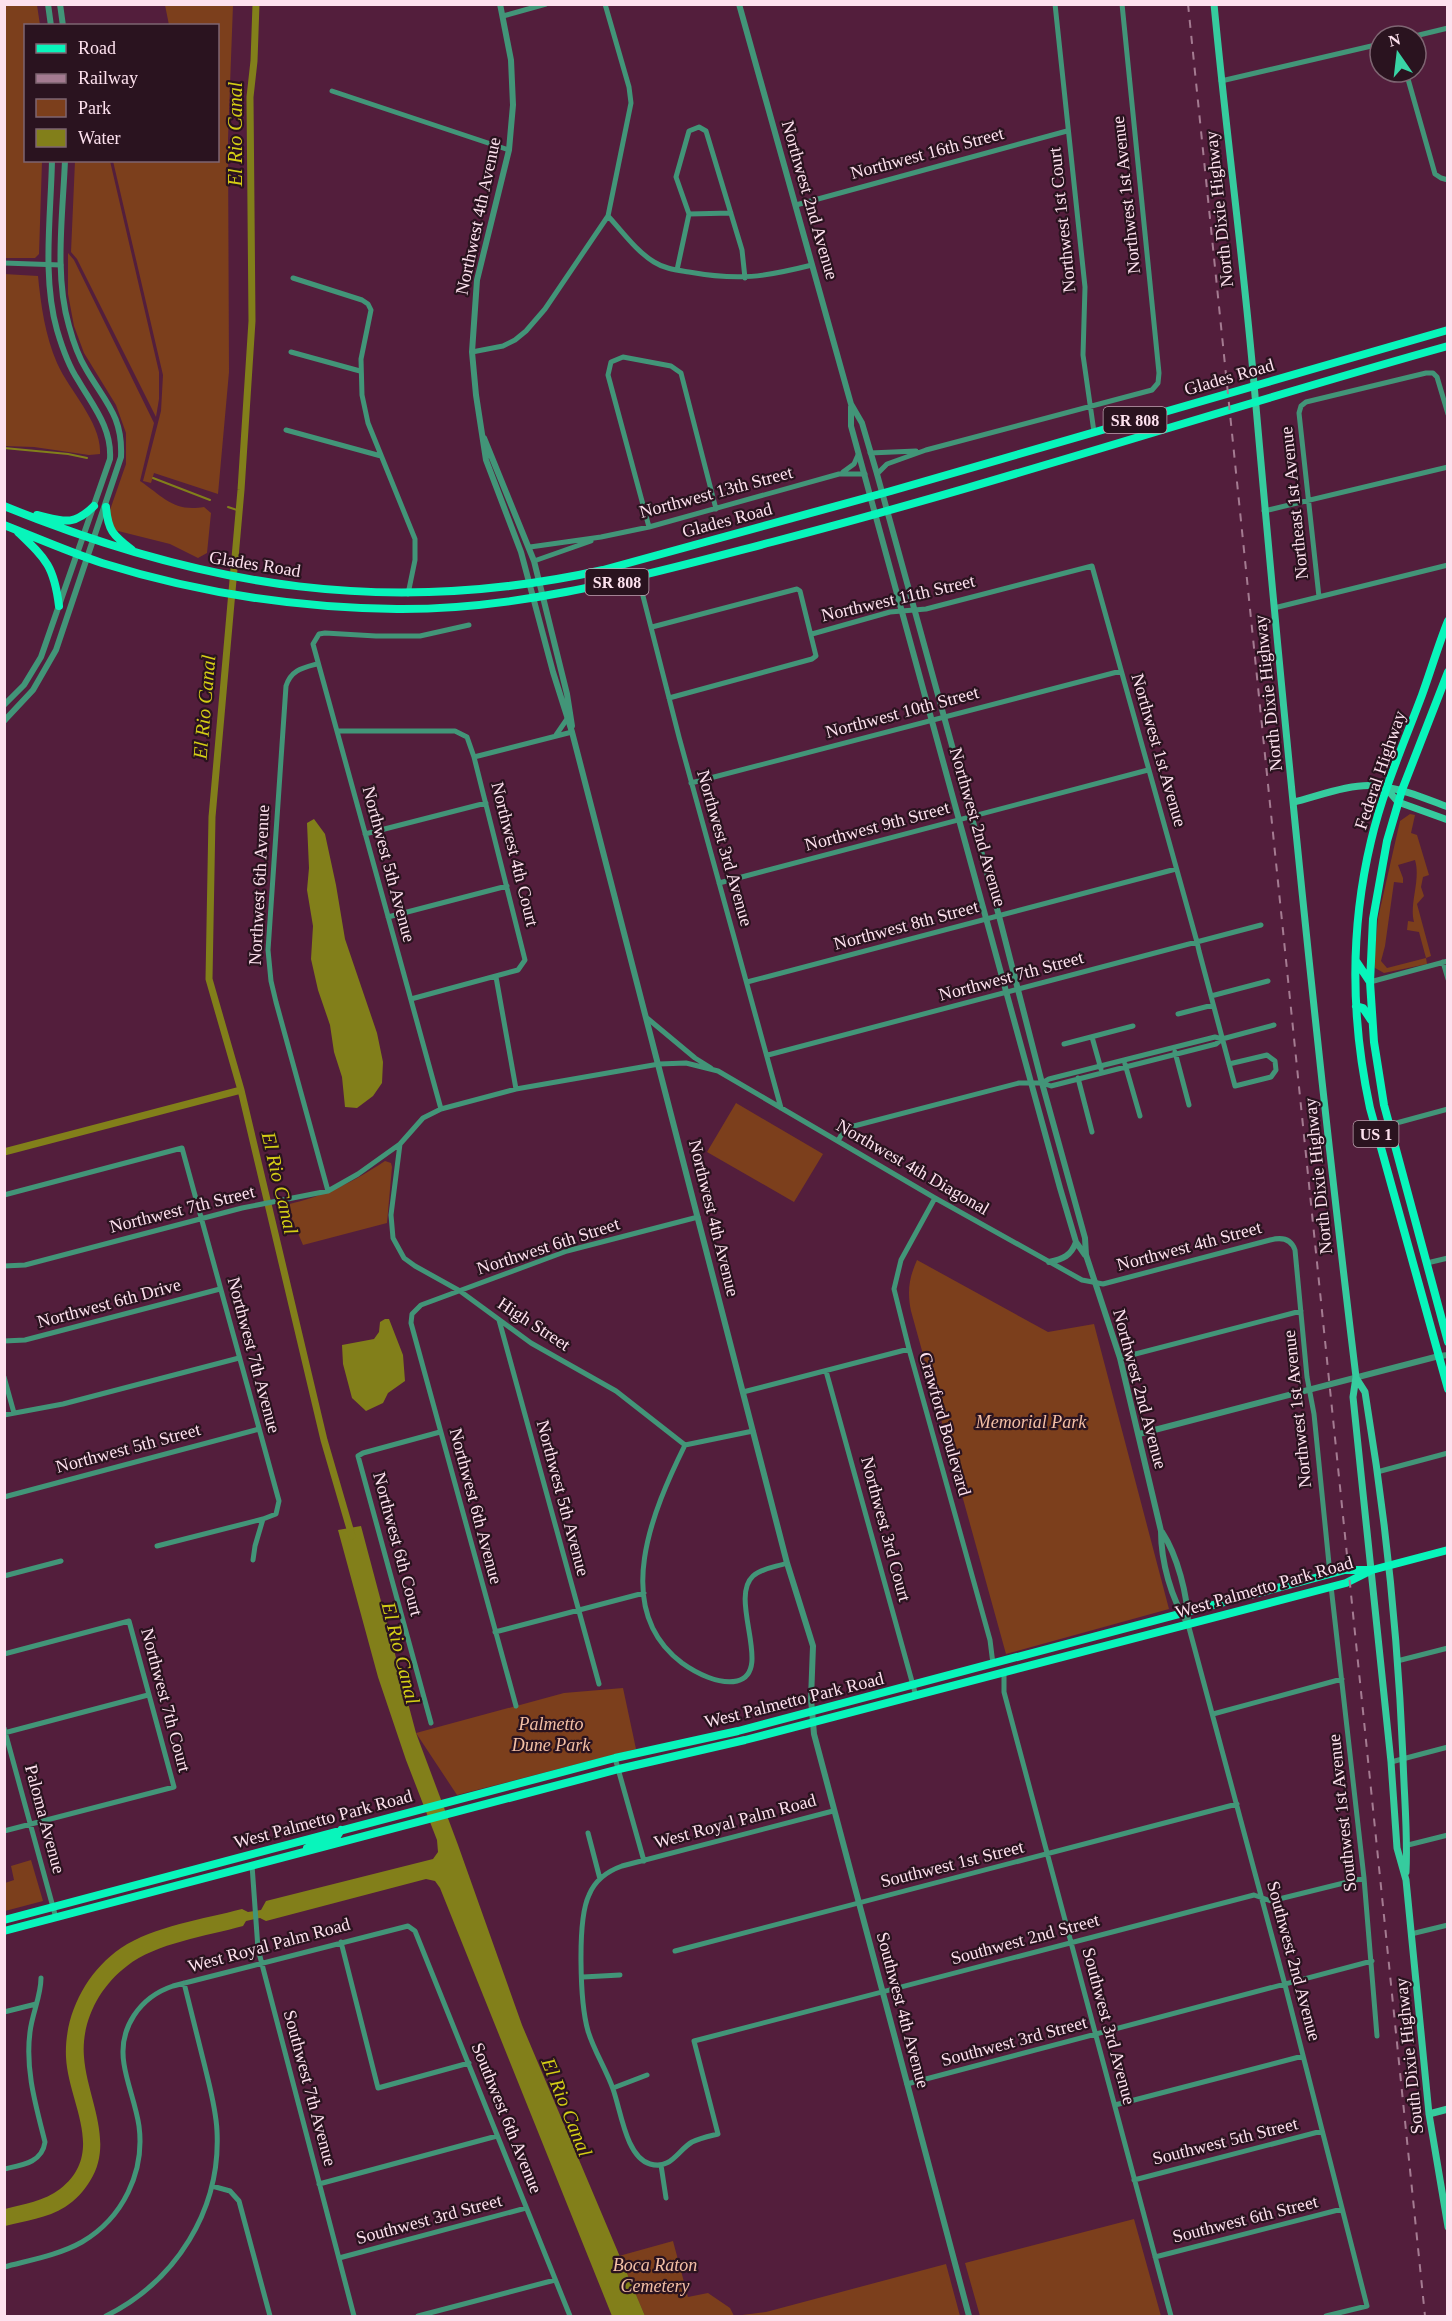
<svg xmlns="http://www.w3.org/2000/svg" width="1452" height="2321" font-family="Georgia,serif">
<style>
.green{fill:#7c3f1c;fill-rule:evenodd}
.water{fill:#827f1a}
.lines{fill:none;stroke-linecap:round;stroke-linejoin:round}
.stream{stroke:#827f1a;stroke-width:2}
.canal{stroke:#827f1a;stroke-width:7}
.minor{stroke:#429578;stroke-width:5}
.tertiary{stroke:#429578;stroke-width:6}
.secondary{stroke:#36cb9e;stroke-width:7}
.primary{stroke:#08f5bb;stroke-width:8}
.rail{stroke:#a47b91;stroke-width:2;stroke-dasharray:8 8;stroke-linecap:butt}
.labels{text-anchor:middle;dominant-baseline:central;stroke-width:4.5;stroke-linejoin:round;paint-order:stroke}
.shield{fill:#2a131f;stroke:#bea3b0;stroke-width:1.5}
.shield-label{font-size:16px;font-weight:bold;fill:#fde1ee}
.street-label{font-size:18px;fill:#fde1ee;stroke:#2a131f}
.park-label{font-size:18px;font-style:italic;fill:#f3bfa5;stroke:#2a131f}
.water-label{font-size:20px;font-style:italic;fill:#d4ce15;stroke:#2a131f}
</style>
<rect width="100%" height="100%" fill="#531e3c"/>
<!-- green -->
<path class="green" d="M5,4L37,5L40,25L26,26V160L42,161L39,254L35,258H5Z
M165,5H233L228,139L229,372L218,494L154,473L151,483L143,481L161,411L163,375L113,161L218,160V26L169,25Z
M75,161H110L159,372V399L156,417L77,259L71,252Z
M68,253L74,260L154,423L140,481C164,497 173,512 204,507L211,513L207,553L198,558L170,544L114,530L110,518V510L126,464V433L116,405L84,353L74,326L68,294Z
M4,274L38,276C41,306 45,335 57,363C70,392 102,423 100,454L89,455L34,447L5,446Z
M1410,814L1415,815L1411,833L1417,835L1429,875L1423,877L1421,887L1424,896L1417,904L1431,956L1426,958L1427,964L1384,973L1375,968L1374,961L1378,918L1400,821ZM1415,860C1421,880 1409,903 1414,922L1408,921L1407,930L1419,932L1426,958L1387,968L1381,961L1385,946L1394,882L1403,883V878L1398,865Z
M736,1103L823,1154L794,1202L707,1152Z
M385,1161L391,1163L392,1167L387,1223L303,1245L286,1205C326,1195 350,1184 385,1161Z
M917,1260L1048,1332L1094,1324L1169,1609L1006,1654L911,1311C907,1291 909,1278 917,1260Z
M623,1688L636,1749L457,1795L416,1733L564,1693Z
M31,1860L43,1901L5,1911V1883L14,1880L11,1866Z
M1134,2219L1161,2316H980L965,2263Z
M673,2241L688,2297L708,2293L730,2308L734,2316L766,2312L946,2264L960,2316H645L619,2256Z"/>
<!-- water -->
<path class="water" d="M314,819L325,834L336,885L345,939L377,1033L383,1062L382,1083L373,1096L357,1108L345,1107L342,1077L334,1052L330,1025L318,990L311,959L313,926L307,890L309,868L307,823Z
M385,1319H389L403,1355L405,1381L388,1393L383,1403L366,1411L352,1398L343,1364L342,1345L374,1339L379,1332L380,1322Z
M361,1526L416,1733L458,1845L522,2025L645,2316H612L440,1888L435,1881L426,1879L266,1921L260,1918L246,1921L243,1926C207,1936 156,1943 127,1966C99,1987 81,2022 84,2057C87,2098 115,2142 90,2181C83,2192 76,2200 65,2207C48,2218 24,2221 5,2226V2209C23,2204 45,2201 60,2189C107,2152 68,2103 66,2057C64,2015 86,1972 121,1948C154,1926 204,1919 242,1909L248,1912L261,1910L266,1901L433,1859L438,1852L437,1840L406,1760L378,1677L338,1530Z"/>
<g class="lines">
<!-- stream -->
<path class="stream" d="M4,448L68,454L87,458
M153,478L210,500
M228,507L240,511"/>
<!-- canal -->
<path class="canal" d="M256,4L254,61L250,97L252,321L241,490L212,817L209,979L241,1090L324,1440L352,1536
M4,1152L241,1090"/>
<!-- minor -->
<path class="minor" d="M1055,4L1085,287L1083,355L1094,432
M503,16L546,4
M1415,36L1448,28
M1406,72L1435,174L1441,178L1448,180
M1221,81L1380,44
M332,91L509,150
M796,205L1067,131
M689,214L731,213
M608,216C622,231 636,251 654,262C665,269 677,270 689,272C739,281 764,277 812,265
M4,263L61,265
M677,270L689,214L676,177L689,131L699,127L706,131L742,250L745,278
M293,278L362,300L368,304L371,310L361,359L362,395L368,423L415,539V560L408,594
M291,352L360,371
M472,352L503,346L515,340L526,331L545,309L608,216L631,103L629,87L605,4
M286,430L381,456
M870,453L916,451
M843,472L854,464L858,455
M877,474L887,464L926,450L1152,390L1158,383L1159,373L1122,4
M1264,511L1448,467
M649,527L608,375L611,362L623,357L671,366L681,373L716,509
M530,547L601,537L649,527L839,474H865
M534,561L591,541
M643,596L679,737L781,1108
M1319,597L1299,413L1301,406L1306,402L1426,373H1433L1437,377L1448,414
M1274,608L1448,565
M652,627L797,589L800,591L816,656L812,659L669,698
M812,634L890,612L926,609L1092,566L1197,942L1199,951L1235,1086L1271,1077L1276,1070L1275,1061L1267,1055L1229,1064
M317,664C302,668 291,670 286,686L268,950L271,981L276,1002L328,1191
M337,731H455L467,737L474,757L525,960L518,970L411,999
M556,735L567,719
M474,757L572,732
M691,783L1121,671
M365,834L486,803
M719,883L1148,770
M388,917L507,886
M1443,962L1448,979
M496,977L516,1089
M747,982L1176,869
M1370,982L1448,961
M1211,996L1268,981
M1178,1014L1213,1005
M647,1018L695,1058L711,1068
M1092,1037L1101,1069
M1064,1044L1133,1026
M1175,1052L1189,1105
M768,1055L1261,925
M1125,1064L1140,1116
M1078,1078L1092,1132
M1042,1083L1049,1079L1215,1037L1222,1039
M441,1109L313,644L319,634L325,633L376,636H420L469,625
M1389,1125L1448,1109
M838,1141L843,1132L854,1126L1019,1083H1042L1051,1086L1216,1044L1222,1039L1274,1025
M400,1144L391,1215L393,1238L404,1258L415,1266L460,1291L531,1343L616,1391L685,1445L753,1431
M4,1195L182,1148L279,1501L276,1514L263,1519L255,1546L253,1560
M935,1198L901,1260L894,1289L909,1349L990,1640L993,1664
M1427,1263L1448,1258
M4,1266L25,1265L242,1208L328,1191L358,1174L400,1144L423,1118L441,1109L516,1089L659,1064L686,1063L718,1071L935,1198L1082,1280L1103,1284L1270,1240C1281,1237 1291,1238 1295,1250L1307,1377L1314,1414L1330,1574
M499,1320L599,1684
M4,1341L25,1340L220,1289
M1120,1358L1301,1311
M826,1371L916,1696
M4,1377L14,1413
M743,1392L909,1349
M4,1415L63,1404L239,1358
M685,1445C653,1510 610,1609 682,1663C696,1673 719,1685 737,1681C774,1672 728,1599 753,1576C762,1568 776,1567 787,1563
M1377,1472L1448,1453
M4,1497L259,1429
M157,1546L263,1519
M4,1576L61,1561
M1331,1586L1364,1878L1377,2036
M1188,1624L1285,1985L1367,2306L1326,2316
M495,1632L644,1593
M4,1654L129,1621L174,1787L4,1831
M1397,1661L1448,1648
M1004,1672V1692L1171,2316
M516,1706L411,1323L412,1314L421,1305L567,1251L698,1217
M1213,1714L1342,1679
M431,1723L358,1456L363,1453L440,1432
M4,1728L56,1918
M4,1733L148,1695
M615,1758L644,1861
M1391,1762L1448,1747
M833,1811L622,1866C608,1871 595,1880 589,1895C577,1920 580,2003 588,2031C594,2051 606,2069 613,2089C621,2111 626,2157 650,2164C671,2170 677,2151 692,2142C700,2138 710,2136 718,2134L694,2041L1254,1895L1271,1901L1364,1878
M588,1833L600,1879
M1408,1845L1448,1835
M252,1865L258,1949L354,2316
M1411,1934L1448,1925
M341,1942L378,2088L469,2063
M675,1951L1237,1804
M583,1977L620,1975
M4,2012L36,2004
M907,2084L1372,1961
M613,2088L647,2075
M1115,2105L1303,2056
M661,2165L666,2198
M4,2169C22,2165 42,2163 45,2142C36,2106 25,2070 30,2032C32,2014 41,1996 41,1978
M1134,2180L1322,2131
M319,2184L497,2136
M212,2186L230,2191L239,2201L270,2316
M1155,2257L1342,2209
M339,2258L526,2208
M4,2267C30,2260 59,2255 82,2242C123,2218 145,2172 139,2126C136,2105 127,2084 124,2064C118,2028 140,1997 173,1986L408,1926L415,1931L570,2316
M106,2316C176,2281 221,2210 217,2131C216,2109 210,2088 205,2067C198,2039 191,2011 184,1983
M418,2316L555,2280"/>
<!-- tertiary -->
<path class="tertiary" d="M48,4L51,26
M60,4L63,26
M500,4L511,60L513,105L509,150L477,280L472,352L476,395L486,460L521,552L553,672L572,732L787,1563L813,1646L811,1699L814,1734L969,2316
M739,4L851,404L862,423L877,474L999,916L1042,1083L1085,1238L1086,1255L1120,1358L1161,1531C1161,1561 1171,1599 1188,1624
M851,407V426L1060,1188L1076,1242L1085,1255
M484,438L534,561L567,694L572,726
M4,705L24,685L41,657L110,459C112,428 93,406 78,380C68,365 62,347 57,330C42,277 51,215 52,160
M4,721L33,690L56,650L121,457C123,416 105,402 86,369C78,356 73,341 69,326C54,275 63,213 65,160
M1049,1262C1063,1259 1071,1256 1076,1242
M1139,1434L1439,1356L1448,1355
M1162,1532C1177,1555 1188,1595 1188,1624"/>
<!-- secondary -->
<path class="secondary" d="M1214,4C1226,131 1243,257 1254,384C1283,715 1316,1047 1356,1377L1353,1397L1391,1762L1397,1848L1406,1880L1429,2114L1448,2227
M1386,788L1398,802L1448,820
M1294,802C1318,796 1352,783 1376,786C1401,788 1424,798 1448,807
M1356,1378L1365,1392L1367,1405C1386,1520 1398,1641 1403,1758C1404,1796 1408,1834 1406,1872
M1429,2114L1448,2109"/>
<!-- primary -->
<path class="primary" d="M4,506C205,588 390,617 603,570L891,491L1448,330
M106,507C108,531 113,535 132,550
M37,515C63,521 73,527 94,506
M4,525C37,538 69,552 102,563C198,593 297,608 397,609C526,610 648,574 772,542C999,483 1222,409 1448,346
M18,532C46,559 54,566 59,606
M1448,621C1438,646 1431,670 1422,695C1404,743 1383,790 1371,841C1350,929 1351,1020 1370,1108L1448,1389
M1448,672L1402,790L1387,841L1373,919L1370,982L1374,1042L1384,1105L1448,1342
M1356,961L1370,982
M1356,1006L1363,1008L1371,1020
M307,1848L336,1838L341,1830
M4,1920L615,1758L738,1731L1345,1570H1371
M4,1931L619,1769L745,1740L1346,1583L1372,1570L1448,1550"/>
<!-- rail -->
<path class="rail" d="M1188,4L1425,2316"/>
</g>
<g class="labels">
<!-- shield labels -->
<g class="shield">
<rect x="1103.5" y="407" width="63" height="26" rx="4.5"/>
<rect x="585.5" y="569" width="63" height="26" rx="4.5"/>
<rect x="1353.5" y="1121" width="45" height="26" rx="4.5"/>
</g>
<g class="shield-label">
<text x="1135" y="420">SR 808</text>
<text x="617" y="582">SR 808</text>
<text x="1376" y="1134">US 1</text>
</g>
<!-- street labels -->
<g class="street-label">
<text transform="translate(927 153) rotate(-15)">Northwest 16th Street</text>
<text transform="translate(1126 195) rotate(-96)">Northwest 1st Avenue</text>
<text transform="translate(810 200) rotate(74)">Northwest 2nd Avenue</text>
<text transform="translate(1219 209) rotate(-96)">North Dixie Highway</text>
<text transform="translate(478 216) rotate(-78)">Northwest 4th Avenue</text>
<text transform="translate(1062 220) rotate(-96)">Northwest 1st Court</text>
<text transform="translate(1229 377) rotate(-16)">Glades Road</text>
<text transform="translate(716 492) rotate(-15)">Northwest 13th Street</text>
<text transform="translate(1294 503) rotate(-96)">Northeast 1st Avenue</text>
<text transform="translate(727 520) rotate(-15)">Glades Road</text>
<text transform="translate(255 564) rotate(9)">Glades Road</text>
<text transform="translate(898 598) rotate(-13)">Northwest 11th Street</text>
<text transform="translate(1268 693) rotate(-96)">North Dixie Highway</text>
<text transform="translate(902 712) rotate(-15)">Northwest 10th Street</text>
<text transform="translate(1159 750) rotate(74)">Northwest 1st Avenue</text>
<text transform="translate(1380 770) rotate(-71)">Federal Highway</text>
<text transform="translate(877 826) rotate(-15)">Northwest 9th Street</text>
<text transform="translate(978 827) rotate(74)">Northwest 2nd Avenue</text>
<text transform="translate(725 848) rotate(74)">Northwest 3rd Avenue</text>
<text transform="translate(515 854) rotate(76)">Northwest 4th Court</text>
<text transform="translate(389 864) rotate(75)">Northwest 5th Avenue</text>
<text transform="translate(259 885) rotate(-87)">Northwest 6th Avenue</text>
<text transform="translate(906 925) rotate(-15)">Northwest 8th Street</text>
<text transform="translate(1011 976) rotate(-15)">Northwest 7th Street</text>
<text transform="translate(913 1167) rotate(30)">Northwest 4th Diagonal</text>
<text transform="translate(1318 1176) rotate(-96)">North Dixie Highway</text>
<text transform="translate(182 1209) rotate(-14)">Northwest 7th Street</text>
<text transform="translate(714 1218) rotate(76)">Northwest 4th Avenue</text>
<text transform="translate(548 1246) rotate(-18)">Northwest 6th Street</text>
<text transform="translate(1189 1246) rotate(-15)">Northwest 4th Street</text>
<text transform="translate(109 1303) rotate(-15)">Northwest 6th Drive</text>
<text transform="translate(534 1324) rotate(33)">High Street</text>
<text transform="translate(254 1355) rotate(75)">Northwest 7th Avenue</text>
<text transform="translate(1140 1389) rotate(75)">Northwest 2nd Avenue</text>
<text transform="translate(1297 1409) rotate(-96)">Northwest 1st Avenue</text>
<text transform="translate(945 1424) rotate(74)">Crawford Boulevard</text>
<text transform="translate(128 1448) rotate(-15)">Northwest 5th Street</text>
<text transform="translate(563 1498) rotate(75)">Northwest 5th Avenue</text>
<text transform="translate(476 1506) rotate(75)">Northwest 6th Avenue</text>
<text transform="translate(886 1529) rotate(75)">Northwest 3rd Court</text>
<text transform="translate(398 1544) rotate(75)">Northwest 6th Court</text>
<text transform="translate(1264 1587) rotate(-16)">West Palmetto Park Road</text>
<text transform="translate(166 1700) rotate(75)">Northwest 7th Court</text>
<text transform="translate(794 1700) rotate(-14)">West Palmetto Park Road</text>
<text transform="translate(1342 1813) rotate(-96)">Southwest 1st Avenue</text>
<text transform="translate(45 1819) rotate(75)">Paloma Avenue</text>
<text transform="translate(323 1819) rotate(-15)">West Palmetto Park Road</text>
<text transform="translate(735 1821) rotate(-15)">West Royal Palm Road</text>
<text transform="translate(952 1864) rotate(-14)">Southwest 1st Street</text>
<text transform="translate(1025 1939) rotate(-15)">Southwest 2nd Street</text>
<text transform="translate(269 1945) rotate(-15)">West Royal Palm Road</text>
<text transform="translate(1294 1961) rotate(75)">Southwest 2nd Avenue</text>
<text transform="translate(903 2010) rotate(75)">Southwest 4th Avenue</text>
<text transform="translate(1109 2026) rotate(75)">Southwest 3rd Avenue</text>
<text transform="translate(1014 2041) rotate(-15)">Southwest 3rd Street</text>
<text transform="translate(1409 2056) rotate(-96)">South Dixie Highway</text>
<text transform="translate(310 2088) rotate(75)">Southwest 7th Avenue</text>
<text transform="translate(507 2118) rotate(68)">Southwest 6th Avenue</text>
<text transform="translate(1225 2141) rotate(-14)">Southwest 5th Street</text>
<text transform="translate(429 2219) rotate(-15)">Southwest 3rd Street</text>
<text transform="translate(1245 2219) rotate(-14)">Southwest 6th Street</text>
</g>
<!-- park labels -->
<g class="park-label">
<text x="1031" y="1422">Memorial Park</text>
<text x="551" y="1724">Palmetto<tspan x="551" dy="21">Dune Park</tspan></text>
<text x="655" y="2265">Boca Raton<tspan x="655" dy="21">Cemetery</tspan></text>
</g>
<!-- water labels -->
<g class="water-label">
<text transform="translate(235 134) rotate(-90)">El Rio Canal</text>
<text transform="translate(204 707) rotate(-85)">El Rio Canal</text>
<text transform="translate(280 1183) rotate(77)">El Rio Canal</text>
<text transform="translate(401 1653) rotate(76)">El Rio Canal</text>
<text transform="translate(567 2107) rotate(68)">El Rio Canal</text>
</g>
</g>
<!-- border -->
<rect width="1452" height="2321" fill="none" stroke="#fde1ee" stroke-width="12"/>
<!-- legend -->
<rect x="24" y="24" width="195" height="138" fill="#2a131f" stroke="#7e6572" stroke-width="1.5"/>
<rect x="36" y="44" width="30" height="9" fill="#08f5bb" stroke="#7e6572" stroke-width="1.5"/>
<text x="78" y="54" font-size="18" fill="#fde1ee">Road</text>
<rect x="36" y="74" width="30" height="9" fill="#a47b91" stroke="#7e6572" stroke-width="1.5"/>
<text x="78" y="84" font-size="18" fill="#fde1ee">Railway</text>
<rect x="36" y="99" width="30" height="18" fill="#7c3f1c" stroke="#7e6572" stroke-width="1.5"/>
<text x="78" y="114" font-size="18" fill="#fde1ee">Park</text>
<rect x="36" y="129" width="30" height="18" fill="#827f1a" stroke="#7e6572" stroke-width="1.5"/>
<text x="78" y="144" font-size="18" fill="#fde1ee">Water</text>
<!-- north arrow -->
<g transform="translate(1398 54) rotate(346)"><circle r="28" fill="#2a131f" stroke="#7e6572" stroke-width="1.5"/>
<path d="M0-4.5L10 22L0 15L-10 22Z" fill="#39d4a5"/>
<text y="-9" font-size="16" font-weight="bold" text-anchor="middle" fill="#fde1ee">N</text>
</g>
</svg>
